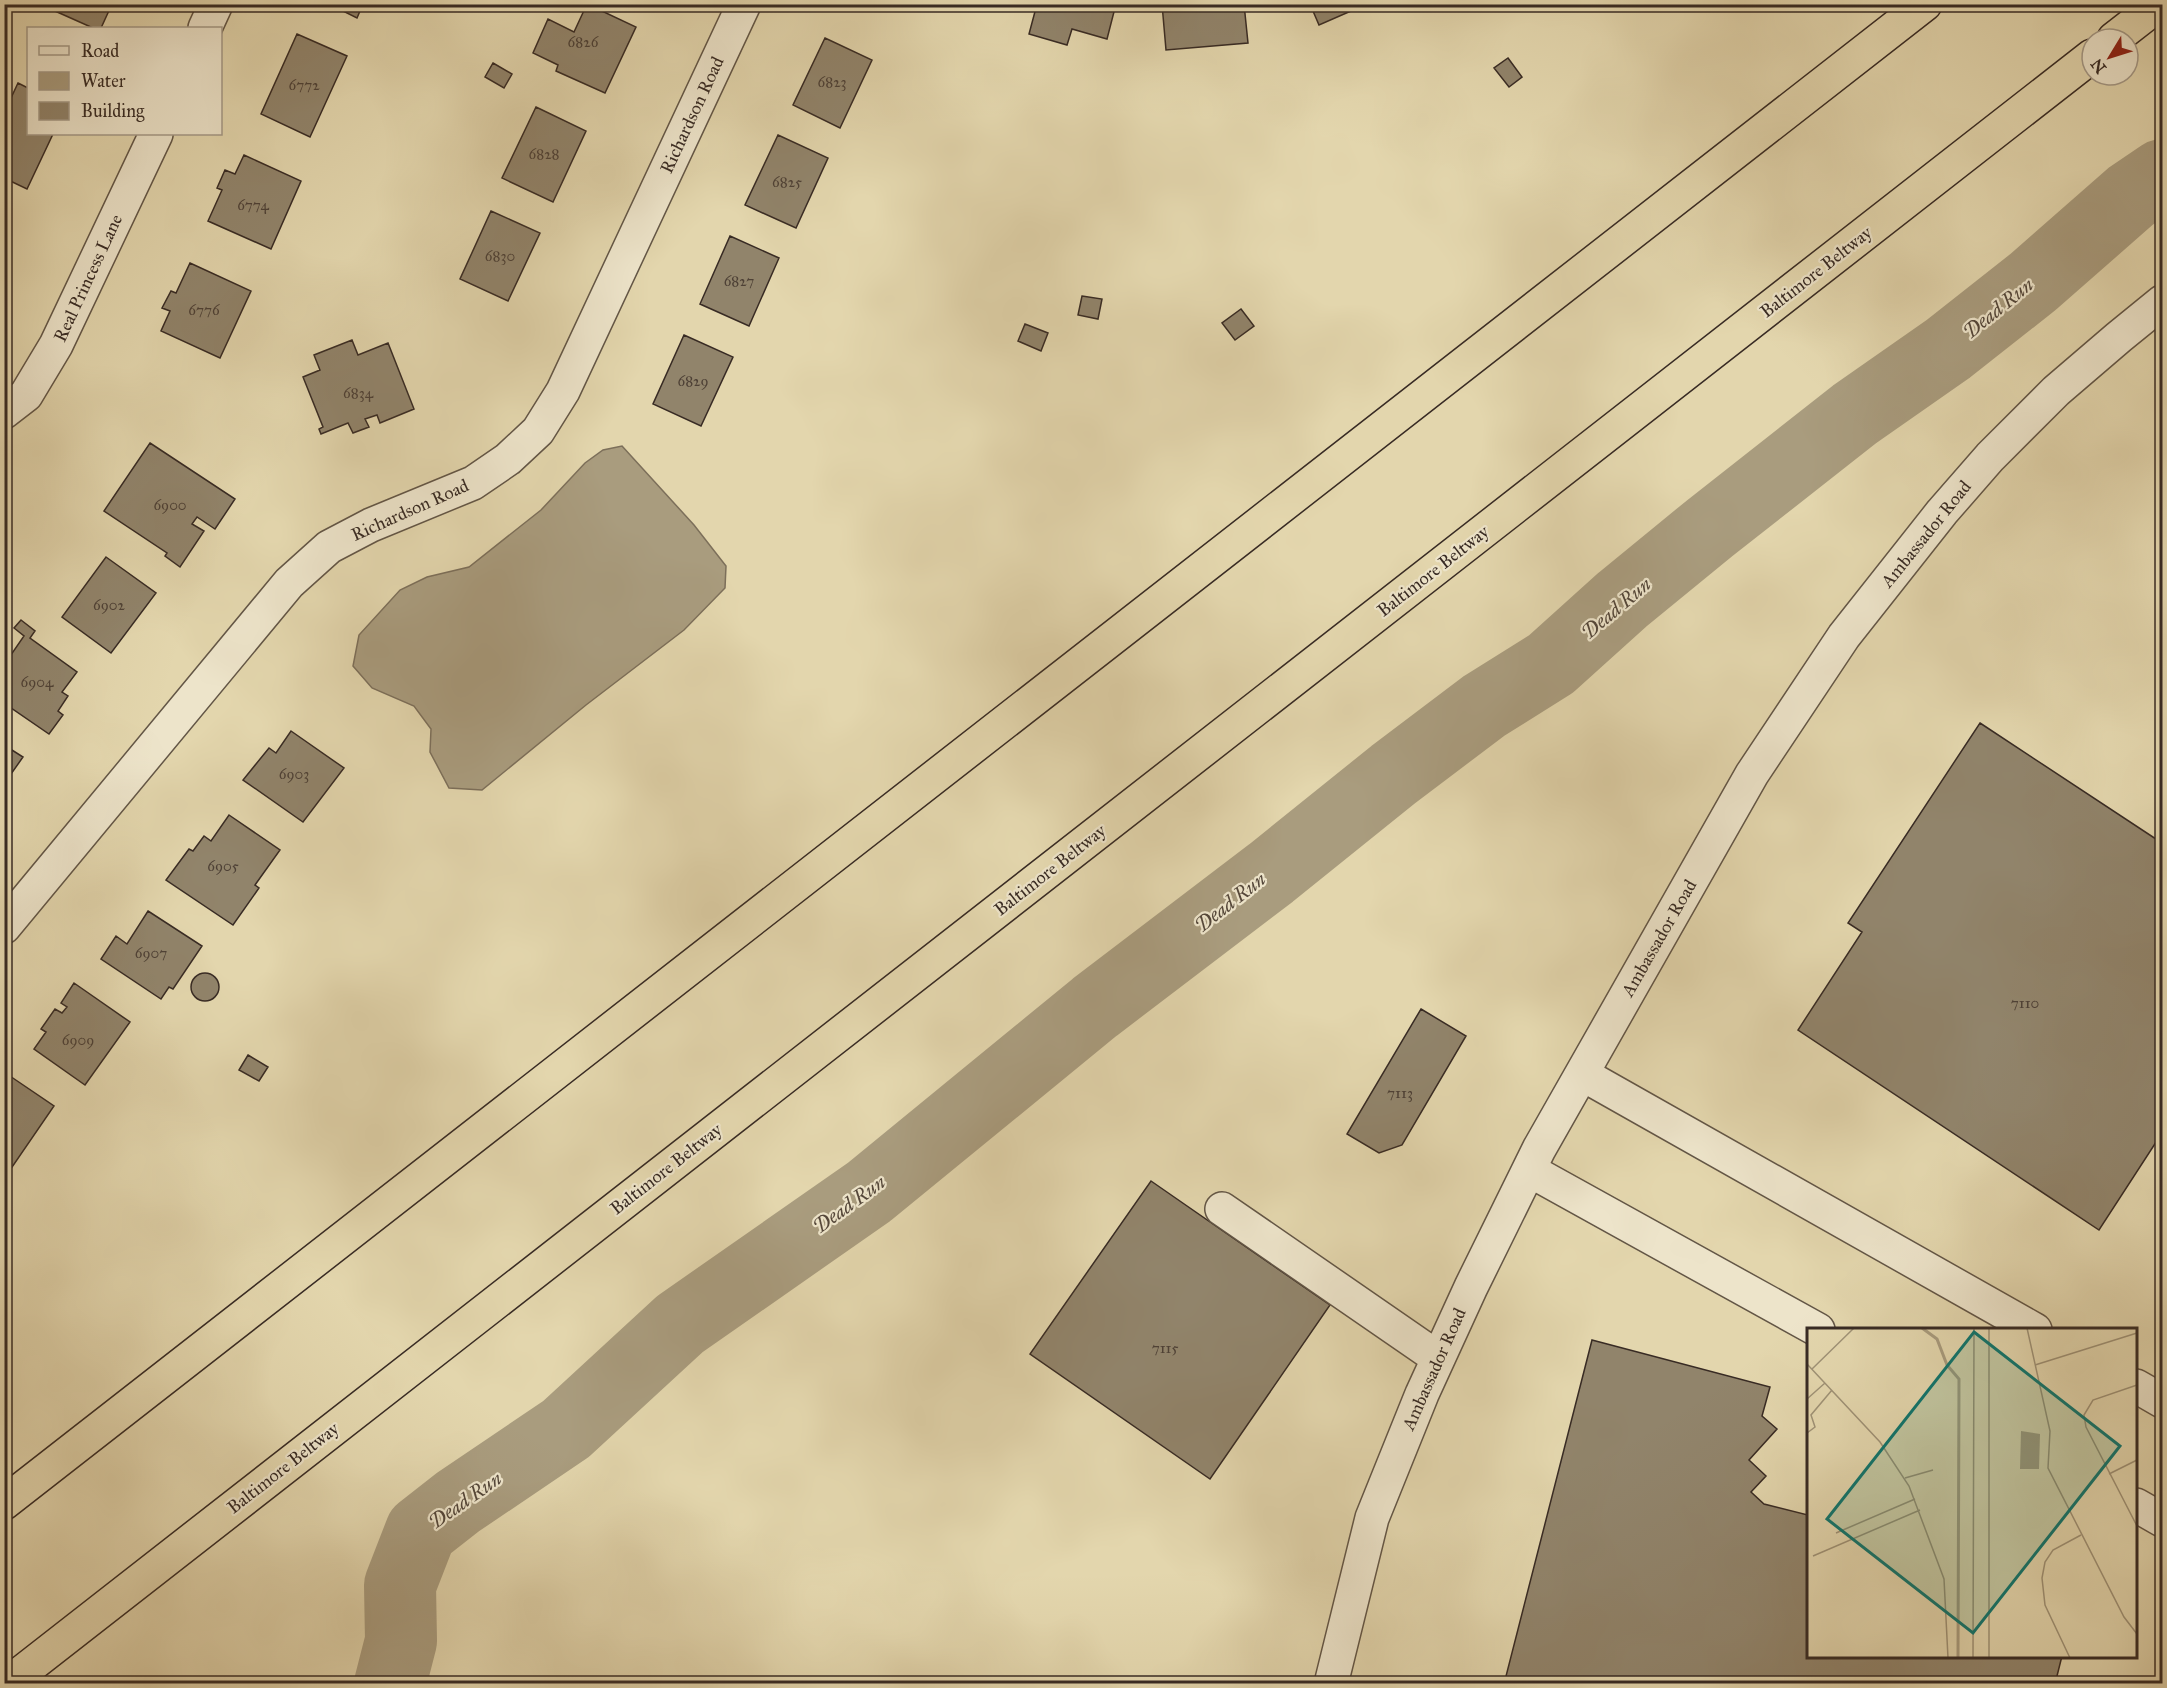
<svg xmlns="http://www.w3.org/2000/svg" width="2167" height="1688" font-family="'IM FELL Great Primer',serif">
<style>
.water{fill:#a99c7e;stroke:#7c6f5a;stroke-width:1.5}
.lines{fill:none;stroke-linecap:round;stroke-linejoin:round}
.river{stroke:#a99c7e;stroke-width:72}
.building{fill:#91846b;stroke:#382b24;stroke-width:1.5}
.minor-casing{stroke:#635646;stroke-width:36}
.highway-casing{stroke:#382b24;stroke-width:36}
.minor{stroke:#ede4ca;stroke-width:33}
.highway{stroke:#e3d6ad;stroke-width:33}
.labels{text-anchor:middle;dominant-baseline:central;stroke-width:4.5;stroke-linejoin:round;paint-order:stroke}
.number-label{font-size:15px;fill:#4e4136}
.street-label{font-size:18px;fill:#382b24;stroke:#ede4ca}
.water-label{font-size:20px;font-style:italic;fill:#54473a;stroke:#ede4ca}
.inset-river{fill:none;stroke:#a99c7e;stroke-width:3}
.inset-road{fill:none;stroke:#9f9276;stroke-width:1.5}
.view{fill:#0f766e;fill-opacity:0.15;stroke:#0f766e;stroke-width:3}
.inset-edge{fill:none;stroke:#382b24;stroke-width:3}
</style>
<rect width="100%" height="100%" fill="#e3d6ad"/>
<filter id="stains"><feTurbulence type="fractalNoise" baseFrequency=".00333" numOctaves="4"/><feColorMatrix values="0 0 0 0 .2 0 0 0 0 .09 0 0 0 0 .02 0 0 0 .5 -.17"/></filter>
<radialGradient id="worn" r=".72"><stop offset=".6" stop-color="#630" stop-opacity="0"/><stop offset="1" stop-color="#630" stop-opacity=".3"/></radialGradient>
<!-- water -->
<path class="water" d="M622,446L694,525L726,566L725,588L684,630L586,705L482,790L449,788L430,752L431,729L414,706L372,688L353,666L359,635L400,590L427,577L469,567L541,510L585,463L603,450Z"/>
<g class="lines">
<!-- river -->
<path class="river" d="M390,1684L401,1641L400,1585L421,1531L458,1502L566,1429L680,1324L869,1192L1095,1007L1271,873L1394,774L1484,706L1551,664L1622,600L1710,528L1855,414L1948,349L2033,282L2131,196L2162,175"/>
</g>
<!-- building -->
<path class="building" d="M58,4H112L101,28H93L55,11Z
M329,4H363L357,18Z
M587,4L636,27L605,93L556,71L558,65L533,53L548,19L574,32Z
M1037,4H1116L1107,39L1072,29L1067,45L1029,34Z
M1162,4H1244L1248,43L1166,50Z
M1310,4H1367L1319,25Z
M297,34L347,56L310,137L261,114Z
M825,38L872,60L840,128L793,105Z
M1508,58L1522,77L1509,87L1494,68Z
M493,63L512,74L504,88L485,77Z
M18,83L28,88V134H53L27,189L4,178V113Z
M536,107L586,131L553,202L502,178Z
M778,135L828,158L796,228L745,205Z
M244,155L301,181L271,249L208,221L222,190L217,188L225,170L235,174Z
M491,211L540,233L508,301L460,279Z
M730,236L779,258L749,326L700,304Z
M190,263L251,291L220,358L161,331L170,311L162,308L171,291L176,293Z
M1082,296L1102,299L1098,319L1078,315Z
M1241,309L1254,326L1235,340L1222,323Z
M1025,324L1048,333L1041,351L1018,341Z
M684,335L733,357L701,426L653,404Z
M352,340L358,355L388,343L414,409L380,423L377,415L365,419L369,427L353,433L348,423L321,434L319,429L323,427L303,377L320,370L314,355Z
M150,443L235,499L215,529L197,517L192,524L204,531L180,567L165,556L167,553L104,511Z
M106,557L156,593L111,653L62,617Z
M21,620L35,631L30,638L77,672L62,692L68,696L58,711L63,715L49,734L4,703V665L24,636L14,628Z
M1980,723L2162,843V1133L2099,1230L1798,1030L1862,932L1848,923Z
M291,731L344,768L303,822L243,780L269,748L276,753Z
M4,745L23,757L4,784Z
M229,815L280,850L255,885L259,888L233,925L166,880L189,849L193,851L204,836L211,841Z
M148,911L202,946L173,989L169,987L161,999L101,959L116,936L127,944Z
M191 987a14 14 0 1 1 28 0a14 14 0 1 1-28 0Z
M74,983L130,1022L85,1085L34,1049L46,1032L41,1029L55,1009L62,1013L67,1007L61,1003Z
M1421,1009L1466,1036L1402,1145L1379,1153L1347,1134Z
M248,1055L268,1067L259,1081L239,1070Z
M4,1072L54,1106L8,1173L4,1170Z
M1151,1181L1330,1305L1210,1479L1030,1354Z
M1592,1340L1770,1387L1762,1416L1777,1429L1749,1460L1766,1476L1751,1492L1764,1504L1808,1515V1656H2062L2055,1684H1504Z"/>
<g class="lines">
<!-- minor casing -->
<g class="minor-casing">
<path id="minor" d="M205,28L216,4
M4,412L26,395L56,345L156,134
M4,927L289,583L329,547L371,525L473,483L508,459L538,431L563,391L744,4
M1582,1074L2035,1330
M1529,1170L1818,1330
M1222,1209L1438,1358
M2136,1386L2162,1401
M2136,1505L2162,1520
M1331,1684L1372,1518L1422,1394L1471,1287L1539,1149L1752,774L1844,636L1942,512L1990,457L2056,391L2119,337L2162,302"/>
</g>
<!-- highway casing -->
<g class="highway-casing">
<path id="highway" d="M2114,39L2159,4
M4,1503L1925,4
M7,1684L2092,56"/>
</g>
<!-- minor -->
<use href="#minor" class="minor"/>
<!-- highway -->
<use href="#highway" class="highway"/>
</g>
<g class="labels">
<!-- number labels -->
<g class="number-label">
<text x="583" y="42">6826</text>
<text x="832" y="82">6823</text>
<text x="304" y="85">6772</text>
<text x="544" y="154">6828</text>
<text x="787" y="182">6825</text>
<text x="253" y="205">6774</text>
<text x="500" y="256">6830</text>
<text x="739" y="281">6827</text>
<text x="204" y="310">6776</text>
<text x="693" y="381">6829</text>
<text x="358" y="393">6834</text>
<text x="170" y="505">6900</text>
<text x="109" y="605">6902</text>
<text x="37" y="682">6904</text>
<text x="294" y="774">6903</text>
<text x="223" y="866">6905</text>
<text x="151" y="953">6907</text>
<text x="2025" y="1003">7110</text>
<text x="78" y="1040">6909</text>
<text x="1400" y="1093">7113</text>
<text x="1165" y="1348">7115</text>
</g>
<!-- street labels -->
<g class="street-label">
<text transform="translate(692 115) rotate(-65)">Richardson Road</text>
<text transform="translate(1816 272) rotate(-38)">Baltimore Beltway</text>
<text transform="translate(88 278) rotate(-65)">Real Princess Lane</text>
<text transform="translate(410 510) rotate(-24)">Richardson Road</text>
<text transform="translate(1926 534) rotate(-51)">Ambassador Road</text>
<text transform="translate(1433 571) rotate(-38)">Baltimore Beltway</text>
<text transform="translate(1050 870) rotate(-38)">Baltimore Beltway</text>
<text transform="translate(1659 938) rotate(-60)">Ambassador Road</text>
<text transform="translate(666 1169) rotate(-38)">Baltimore Beltway</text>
<text transform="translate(1434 1369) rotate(-66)">Ambassador Road</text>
<text transform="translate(283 1468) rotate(-38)">Baltimore Beltway</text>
</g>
<!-- water labels -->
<g class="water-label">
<text transform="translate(1998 308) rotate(-39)">Dead Run</text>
<text transform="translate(1616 608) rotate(-40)">Dead Run</text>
<text transform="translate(1230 902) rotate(-38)">Dead Run</text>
<text transform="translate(849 1204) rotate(-36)">Dead Run</text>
<text transform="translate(465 1500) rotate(-35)">Dead Run</text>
</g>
</g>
<!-- overview -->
<g transform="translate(1807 1328)">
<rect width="330" height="330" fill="#e3d6ad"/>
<path d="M214,103L233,106L232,141H213Z" fill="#a99c7e"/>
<path class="inset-river" d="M115,0L130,11L140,37L152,51L151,330"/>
<path class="inset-road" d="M220,0L243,103L241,140L317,289L330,306M0,36L73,114L102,158L137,251L141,330M228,37L330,5M5,41L47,0M330,57L286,72L277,87L279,99L330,198M0,71L18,55M0,105L8,99L4,87L25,62M302,146L330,132M98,150L126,142M29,205L108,171M6,228L113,182M166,330L167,0M182,330V0M263,330L238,277L235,250L238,234L246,222L274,207"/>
<path class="view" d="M167,4L313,118L166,305L20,191Z"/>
<rect width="330" height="330" class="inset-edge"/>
</g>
<!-- margin -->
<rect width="2167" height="1688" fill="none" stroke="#e3d6ad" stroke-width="24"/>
<rect x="6" y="6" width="2155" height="1676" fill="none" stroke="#382b24" stroke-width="3"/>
<rect x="12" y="12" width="2143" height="1664" fill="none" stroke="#382b24" stroke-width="1.5"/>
<!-- legend -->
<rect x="27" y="27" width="195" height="108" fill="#ede4ca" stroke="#a59a88" stroke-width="1.5"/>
<rect x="39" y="46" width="30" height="9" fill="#ede4ca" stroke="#a59a88" stroke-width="1.5"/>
<text x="81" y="57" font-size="18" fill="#382b24">Road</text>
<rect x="39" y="72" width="30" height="18" fill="#a99c7e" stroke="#a59a88" stroke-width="1.5"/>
<text x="81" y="87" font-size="18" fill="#382b24">Water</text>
<rect x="39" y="102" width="30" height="18" fill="#91846b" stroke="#a59a88" stroke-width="1.5"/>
<text x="81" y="117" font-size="18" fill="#382b24">Building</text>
<!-- north arrow -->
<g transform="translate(2110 57) rotate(232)"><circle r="28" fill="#ede4ca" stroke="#a59a88" stroke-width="1.5"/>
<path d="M0-4.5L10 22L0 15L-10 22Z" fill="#8f2418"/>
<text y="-9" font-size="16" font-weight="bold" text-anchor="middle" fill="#382b24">N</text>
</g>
<rect width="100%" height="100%" filter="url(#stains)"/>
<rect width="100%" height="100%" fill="url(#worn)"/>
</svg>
